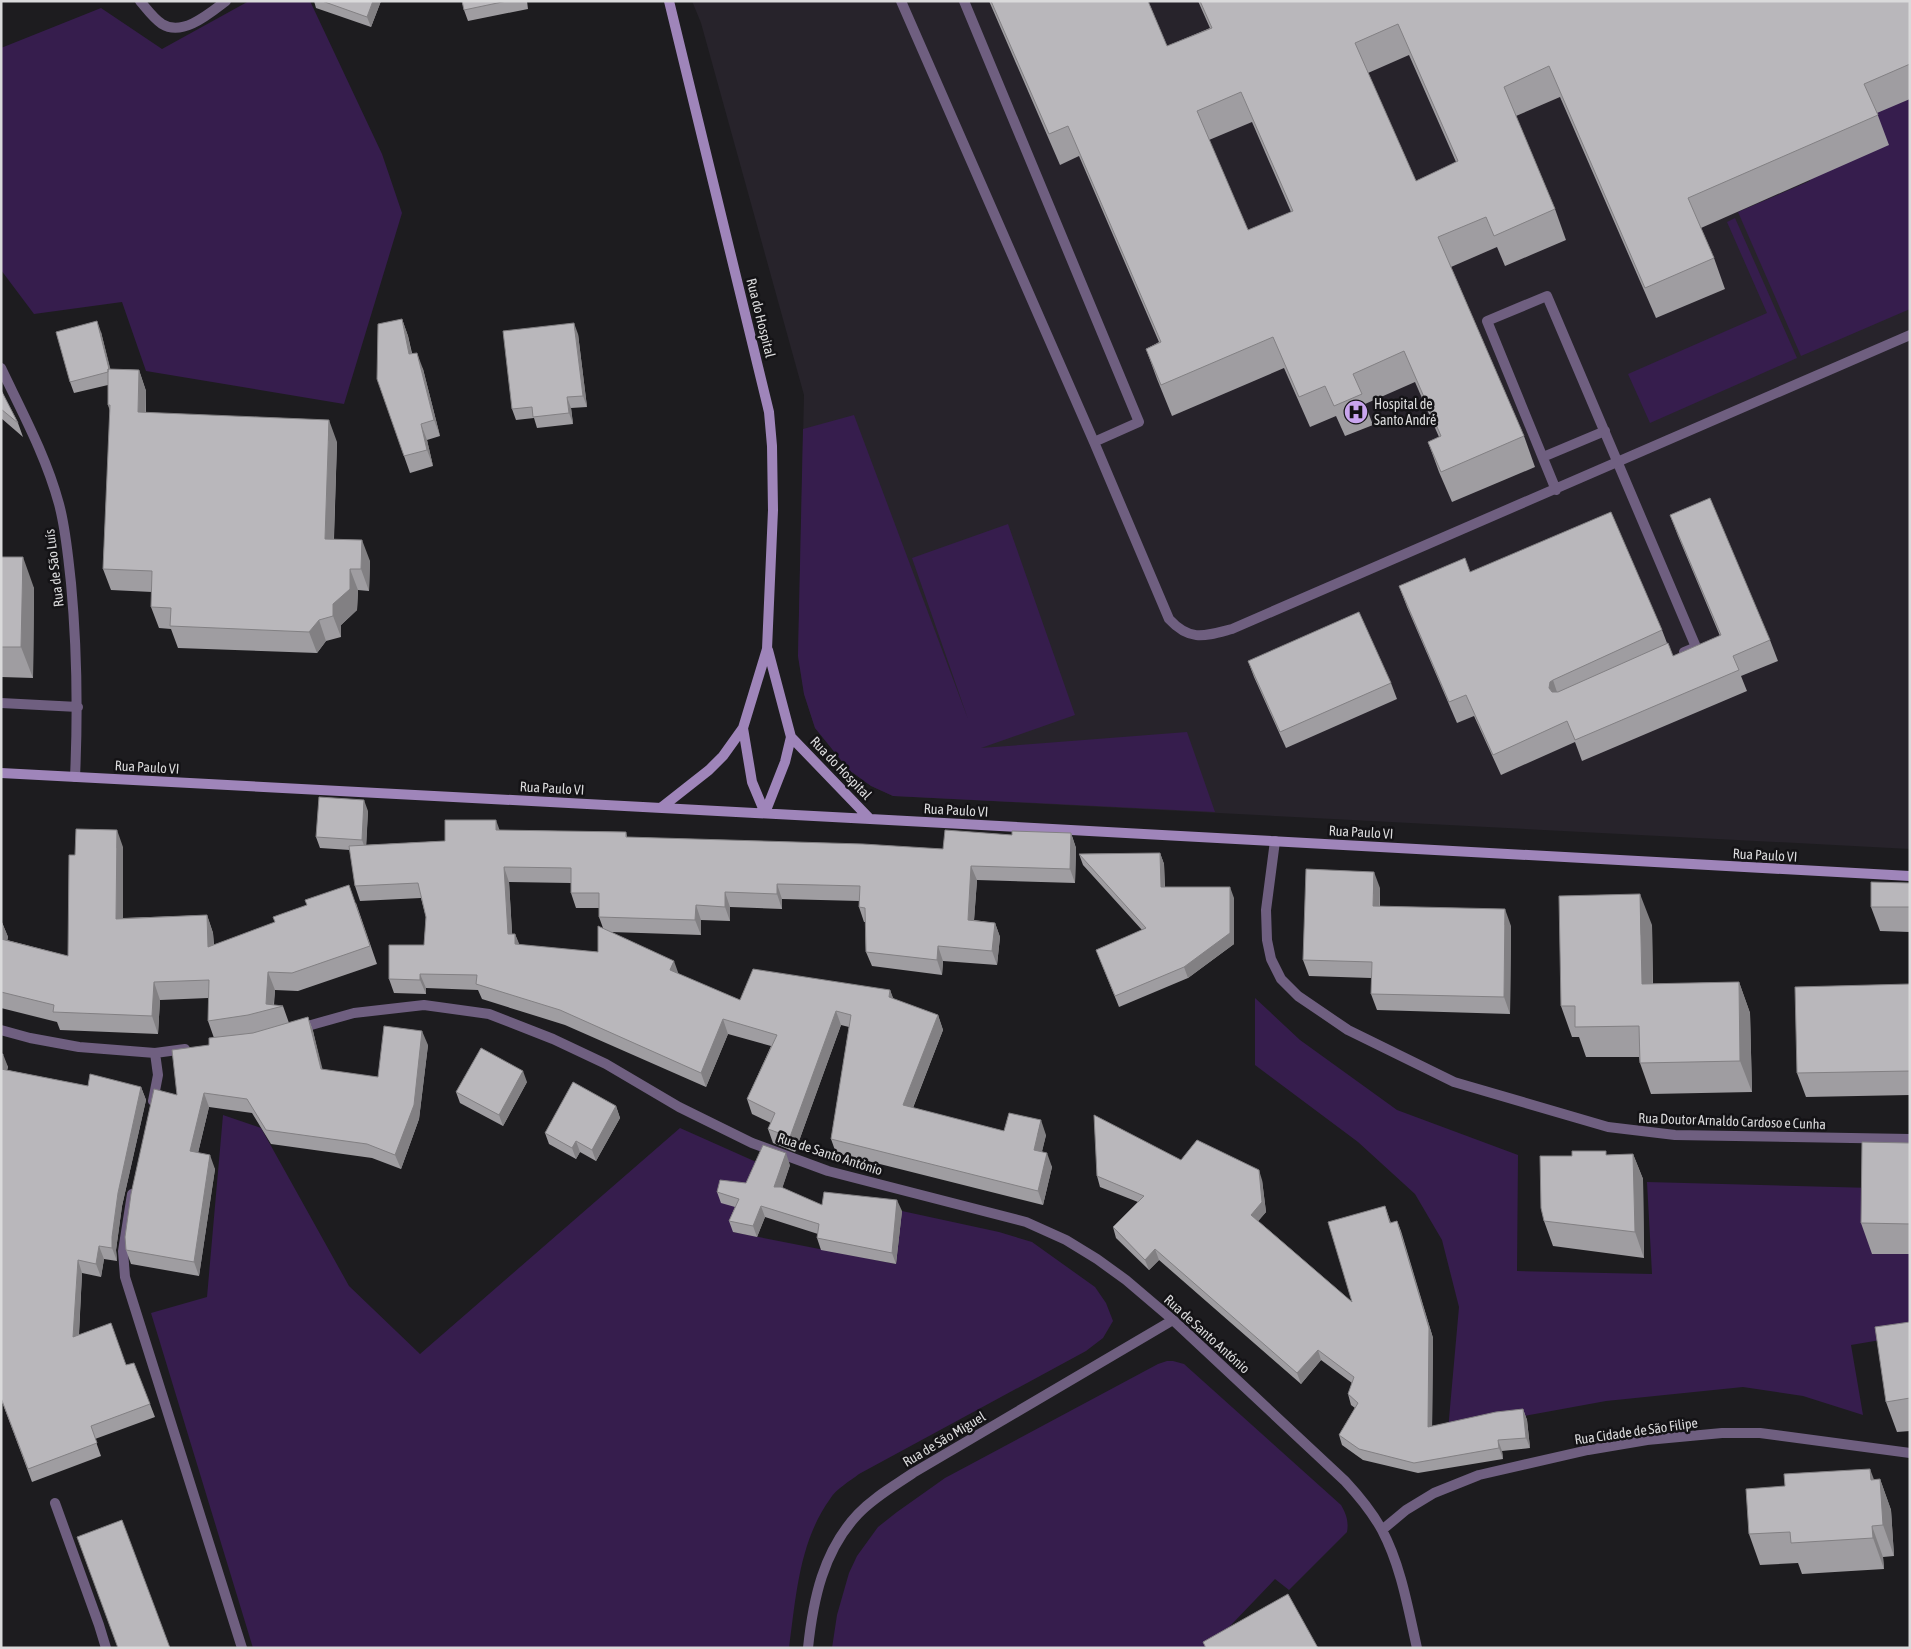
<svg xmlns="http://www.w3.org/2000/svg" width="1911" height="1649" font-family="'Asap Condensed',sans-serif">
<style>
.built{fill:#27232b}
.green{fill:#361d4d}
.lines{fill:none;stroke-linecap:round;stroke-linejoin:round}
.lane{stroke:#6f5f80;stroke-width:10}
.street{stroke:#6f5f80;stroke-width:10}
.secondary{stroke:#9f85ba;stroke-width:10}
.wall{fill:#9f9da1;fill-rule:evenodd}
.shaded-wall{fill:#828083}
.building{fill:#b9b7bb;stroke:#828083;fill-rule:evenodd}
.labels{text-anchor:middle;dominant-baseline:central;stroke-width:5;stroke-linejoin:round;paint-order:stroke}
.street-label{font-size:14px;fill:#dadadb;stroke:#141316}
.poi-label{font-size:14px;fill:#dadadb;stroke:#141316;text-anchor:start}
</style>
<rect width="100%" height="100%" fill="#1d1c1f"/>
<!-- built -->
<path class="built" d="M692,1H1910V849L893,796L871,786L849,770L815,728L804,694L798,656L804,395L701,23Z"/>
<!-- green -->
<path class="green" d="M249,1H310L382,154L402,213L344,404L146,371L122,302L34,314L1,270V48L101,8L162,49Z
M1861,82L1900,103L1910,99V309L1801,356L1738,212L1810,181L1782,116Z
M1735,218L1797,358L1650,423L1628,374L1767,313L1727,222Z
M854,415L968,719L912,558L1008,524L1075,715L981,748L1187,732L1215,812L893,796L871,786L849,770L815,728L804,694L798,656L803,429Z
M1255,998L1300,1040L1397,1110L1518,1155L1517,1271L1652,1274L1647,1182L1873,1188L1872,1253L1901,1254L1910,1247V1335L1851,1345L1863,1415L1803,1396L1743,1387L1606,1401L1448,1430L1459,1307L1442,1240L1415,1194L1358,1142L1255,1065Z
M223,1115L261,1128L349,1286L420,1354L680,1128L763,1165L733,1232L896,1264L902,1211L999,1232L1032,1242L1095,1287L1106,1303L1113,1321L1103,1338L1086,1351L859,1474C850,1481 836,1489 830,1499C799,1542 796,1597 789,1648H253L151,1313L207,1297Z
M1167,1361H1173L1184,1364L1341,1505C1346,1514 1349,1521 1347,1532L1289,1590L1275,1579L1209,1648H832L837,1615L849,1573L857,1556L878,1527L897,1512L945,1478L1158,1364Z"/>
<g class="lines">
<!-- lane -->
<path class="lane" d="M140,1C147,9 153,18 162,24C183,37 210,13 226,1
M901,1L1094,442L1169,619C1190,642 1205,636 1232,629L1910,335
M964,1L1139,422L1094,442
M1543,457L1605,431
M1556,490L1487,321L1547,296L1696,647L1684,652
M55,1503L99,1625L106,1648"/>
<!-- street -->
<path class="street" d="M1,368C22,412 46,456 59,504C66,530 68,557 71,583C77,648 78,712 75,777
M1,703L78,707
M1275,841L1266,910L1267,940L1271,959L1281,979L1298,996L1348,1030L1454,1082L1608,1127L1675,1135L1910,1139
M297,1029L354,1013L424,1005L489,1014L553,1039L606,1064L679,1107L752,1143L828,1171L1026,1222L1066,1240L1097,1259L1126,1280L1173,1320L1345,1481C1359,1496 1372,1512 1382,1530C1401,1566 1408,1608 1417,1648
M1,1030L30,1038L79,1047L155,1053L185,1049
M153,1101L158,1075L155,1053
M132,1194L123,1251L125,1277L242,1648
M1382,1530L1406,1510L1434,1493L1479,1475L1588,1450L1647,1440L1722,1433H1760L1910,1453
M808,1648C813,1600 823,1551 858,1514C874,1497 894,1486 913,1473L1173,1320"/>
<!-- secondary -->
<path class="secondary" d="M768,650L791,737L870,819
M743,728L752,782L765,813
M1,773L870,819L1910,876
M662,807L709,770L723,756L743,728L767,649L773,510L772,446L769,412L669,1
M765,813L785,762L791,737"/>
</g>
<!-- wall -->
<path class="wall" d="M314,1H381L371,27L316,8Z
M462,1H527L528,9L468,21L464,10Z
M989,1H1148L1167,46L1210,28L1198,1H1910V99L1877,113L1889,145L1701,228L1714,258L1725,289L1656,318L1560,97L1516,116L1555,209L1566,240L1505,266L1497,247L1451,267L1524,436L1535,467L1452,502L1439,472L1428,442L1439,437L1415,382L1365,404L1373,425L1345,436L1336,416L1310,427L1284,368L1172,416L1157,379L1146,349L1159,342L1079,156L1060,165ZM1409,55L1456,162L1416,181L1368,73ZM1252,122L1291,212L1248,230L1209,140Z
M402,319L408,336L412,353L423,369L440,436L427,440L433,466L410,473L404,456Z
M101,332L110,369L139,370L146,391V413L337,442L334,539L370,561L369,591L358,590L357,610L341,625V637L326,641L317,653L178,648L171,629L159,628L151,607L152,592L111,590L103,569L110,411L108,405V385L74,393L70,382Z
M578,334L587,407L571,408L573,424L537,428L534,418L516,420L512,409Z
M1,390L18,423L23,437L1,418Z
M1670,515L1770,640L1778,661L1741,676L1747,691L1582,761L1575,742L1501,775L1474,716L1457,723L1407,607L1399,586L1470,572L1662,630L1667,643L1673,656L1720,636L1678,536Z
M1,557L34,588L33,678L1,677Z
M1248,661L1391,683L1397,699L1286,748L1254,677Z
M368,811L366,845L445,841L499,830L626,832L627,837L943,849L1012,835L1071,833L1076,848L1075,883L977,880L974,920L995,923L1000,937L997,965L943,961L942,975L872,966L866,952L865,922H864L859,907V901L782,899V909L730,907V921L701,920V935L611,932L678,974L740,1000L890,990L893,999L938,1015L943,1030L913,1108L1004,1131L1046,1135L1042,1151L1052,1167L1043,1205L836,1153L831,1139L849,1027L841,1025L795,1152L773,1143L768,1129L771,1123L752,1114L747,1099L771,1046L728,1034L706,1087L565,1025L482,999L478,990L426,988V994L394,993L389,979L424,945L426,917L421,898L360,901L355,886L350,850L320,848L316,837ZM509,882L571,883V893L576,908H599V917L603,928L598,952L519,945L515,934H512Z
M123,847V918L207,915L213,933L214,945L356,903L377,964L298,991L275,990L274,1005L283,1006L289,1023L308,1017L313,1031L322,1070L378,1077L428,1045L419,1119L401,1169L372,1158L271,1144L252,1113L209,1107L198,1153L215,1169L199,1276L131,1264L126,1250L177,1095L214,1038L208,1021V998L160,1000L158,1034L60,1030L57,1022L1,1008V920L8,937L7,940L68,956L75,855Z
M1160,853L1164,864L1165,887L1234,898V944L1188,978L1119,1007L1096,950L1142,930L1083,865L1079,854Z
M1910,883V932L1880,931L1871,907Z
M1380,888V906L1511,926L1510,1014L1377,1010L1371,994V978L1309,976L1303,960Z
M1652,925L1653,984L1739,982L1750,1013L1752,1092L1651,1094L1640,1063L1639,1057H1586L1579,1037H1572L1561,1006Z
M1910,984V1095L1806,1097L1797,1073Z
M1,1054L8,1067L7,1070L88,1086L141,1087L146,1100L122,1206L116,1250L117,1261L104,1259L101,1277L82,1273L79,1335L126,1365L150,1404L155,1417L95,1439L101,1456L32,1482L1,1399Z
M527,1082L503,1126L460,1103L456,1092Z
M616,1106L620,1118L596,1161L580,1152L576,1159L549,1144L545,1133Z
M1910,1143V1254H1872L1861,1223Z
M1633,1154L1643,1179L1644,1258L1553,1246L1544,1221L1607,1155Z
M1181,1160L1262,1180L1266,1212L1258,1221L1352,1302L1385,1206L1391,1223L1397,1221L1401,1231L1433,1338L1432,1426L1523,1409L1527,1420L1530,1448L1502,1451L1503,1459L1418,1473L1363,1460L1342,1445L1339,1435L1355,1408L1351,1405L1348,1394L1352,1383L1321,1360L1301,1384L1159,1260L1149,1270L1116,1238L1113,1227L1138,1202L1100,1187L1097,1176Z
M790,1165L782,1188L822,1205L902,1211L896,1264L821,1250L817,1238L818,1234L765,1217L757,1237L733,1232L729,1221L735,1207L721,1203L717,1192L746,1183Z
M1910,1322V1431L1897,1432L1886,1402Z
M1880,1479L1891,1510L1894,1556L1883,1557L1884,1569L1802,1574L1798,1563L1760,1565L1749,1534L1874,1480Z"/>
<!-- shaded-wall -->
<path class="shaded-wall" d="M373,1H381L371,27L367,17Z
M402,319L408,336L415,370L409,354Z
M97,321L101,332L114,383L110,372Z
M574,323L578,334L587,407L583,396Z
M417,353L423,369L440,436L434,420Z
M139,370L146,391L145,434L138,412Z
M567,397L571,408L573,424L569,413Z
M329,420L337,442L333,560L325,539Z
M421,424L427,440L433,466L427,450Z
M362,540L370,561L369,591L361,569Z
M23,557L34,588L33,678L21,647Z
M350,569L358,590L357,610L341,625V637L333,616V604Z
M319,620L326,641L317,653L309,632Z
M1553,680L1560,701L1549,688L1550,682Z
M364,800L368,811L366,851L362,840Z
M496,820L501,834L496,830Z
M117,830L123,847V936L116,919Z
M1071,833L1076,848L1075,883L1070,869Z
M1160,853L1164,864L1165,899L1161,887Z
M971,866L977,880L973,934L968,920Z
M504,867L509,882L513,948L508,934Z
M1374,872L1380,888L1379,922L1373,906Z
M777,884L782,899V909L777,894Z
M1230,887L1234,898V944L1188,978L1184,967Z
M725,892L730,907V921L725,907Z
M1640,894L1652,925L1653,1015L1642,984Z
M696,905L701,920V935L695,920Z
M1505,909L1511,926L1510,1014L1504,997Z
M207,915L213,933L215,965L208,947Z
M1,920L8,937L5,956L1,946Z
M995,923L1000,937L997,965L992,951Z
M515,934L521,948L515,944Z
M938,946L943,961L942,975L937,960Z
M674,961L679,975L670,970Z
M268,972L275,990L273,1008L266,1004Z
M420,974L426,988V994L420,980Z
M154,982L160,1000L158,1034L152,1016Z
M1739,982L1750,1013L1752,1092L1740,1061Z
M890,990L896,1005L889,997Z
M836,1011L841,1025L795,1152L790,1137Z
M938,1015L943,1030L908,1120L903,1105Z
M308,1017L313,1031L326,1083L321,1069Z
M723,1019L728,1034L706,1087L701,1073Z
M422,1031L428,1045L419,1119L401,1169L395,1155Z
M3,1054L8,1067L4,1081L1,1073V1062Z
M523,1071L527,1082L503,1126L499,1115Z
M141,1087L146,1100L122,1206L116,1250L117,1261L112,1248V1237L118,1193Z
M204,1093L209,1107L195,1165L190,1151Z
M616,1106L620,1118L596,1161L592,1150Z
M1041,1120L1046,1135L1039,1164L1034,1150Z
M576,1141L580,1152L576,1159L572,1148Z
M786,1153L790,1165L779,1198L774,1187Z
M1047,1153L1052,1167L1043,1205L1038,1191Z
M1633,1154L1643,1179L1644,1258L1635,1232Z
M210,1155L215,1169L199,1276L194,1262Z
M1259,1170L1262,1180L1266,1212L1255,1225L1251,1215Z
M897,1200L902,1211L896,1264L892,1253Z
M761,1206L765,1217L757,1237L753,1226Z
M1397,1221L1433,1338L1432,1437L1428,1427Z
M99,1246L104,1259L101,1277L96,1264Z
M1155,1249L1159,1260L1149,1270L1145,1260Z
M78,1260L82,1273L78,1350L73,1337Z
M1318,1350L1321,1360L1301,1384L1297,1373Z
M1523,1409L1527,1420L1530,1448L1526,1438Z
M1498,1440L1502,1451L1503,1459L1499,1448Z
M1870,1469L1881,1498L1880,1479L1891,1510L1894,1556L1883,1525L1871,1480Z
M1872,1526L1883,1557L1884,1569L1873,1538Z"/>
<!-- building -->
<path class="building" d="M322,1H373L367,17Z
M462,1H507L464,10Z
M991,1H1148L1167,46L1212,28L1200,1H1910V64L1864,84L1878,115L1688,198L1714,258L1645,288L1549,66L1504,87L1555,209L1494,236L1486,217L1438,237L1524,436L1441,472L1428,442L1441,436L1404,351L1353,374L1362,394L1334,406L1325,386L1299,397L1273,337L1161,385L1146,349L1161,342L1068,126L1049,134ZM1398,24L1458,161L1416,181L1355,43ZM1241,92L1293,211L1248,230L1197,111Z
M402,319L409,354L417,353L434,420L421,424L427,450L404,456L377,379L378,324Z
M97,321L109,369H108V372L70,382L56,332Z
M574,323L583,396L567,397L569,413L533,417L532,407L512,409L503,331Z
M108,369L139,370L138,412L329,420L325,539L362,540L361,569H350V589L333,604V616L319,620L309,632L170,626L171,608L151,607L152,571L103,569L110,405H108Z
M1,390L18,423L1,409Z
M1710,498L1770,640L1733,656L1739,670L1575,740L1567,721L1493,755L1466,695L1449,702L1399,586L1465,558L1470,572L1611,512L1662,630L1553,680L1550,682L1549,688L1552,692H1558L1668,643L1673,656L1721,635L1670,515Z
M1,557H23L21,647H1Z
M1359,612L1391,683L1280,732L1248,661Z
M319,797L364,800L362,840L316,837Z
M445,820H496V830L626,832V837L863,844L943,849L945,830L1012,835V831L1071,833L1070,869L971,866L968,920L995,923L992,951L938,946L937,960L866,952L865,908L859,907L860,886L777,884V894L725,892V907L696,905L695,920L599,917V893H571V868L504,867L508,934H515V944L598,952V926L674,961L670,970L740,1000L753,969L890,990L889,997L938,1015L903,1105L1004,1131L1009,1113L1041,1120L1034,1150L1047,1153L1038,1191L831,1139L851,1015L836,1011L790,1137L768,1129L775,1113L747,1099L777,1035L723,1019L701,1073L560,1010L476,984L477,975L420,974V980L389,979V945H424L426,917L418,883L355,886L349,846L445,841Z
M76,829L117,830L116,919L207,915L208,947L275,922L273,917L307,905L305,900L349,885L370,946L292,973L268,972L266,1004L283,1006L248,1015L208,1021L209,980L154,982L152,1016L53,1012L54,1005L1,992V939L68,956L69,855H75Z
M1160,853L1161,887H1230V933L1184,967L1115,996L1096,950L1146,928L1079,854Z
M1306,869L1374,872L1373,906L1505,909L1504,997L1371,994L1372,962L1303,960Z
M1871,882L1910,883V907H1871Z
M1640,894L1642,984L1739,982L1740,1061L1640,1063L1639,1026L1575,1027V1006H1561L1559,896Z
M1910,984V1071L1797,1073L1795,987Z
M308,1017L321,1069L378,1077L384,1026L422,1031L414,1105L395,1155L367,1144L266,1130L247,1099L204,1093L190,1151L210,1155L194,1262L126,1250L125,1237L131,1194L154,1089L177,1095L172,1050L209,1045V1038L253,1033Z
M481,1048L523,1071L499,1115L456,1092Z
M1,1054H3L1,1062Z
M1,1069L88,1086L90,1074L141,1087L118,1193L112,1237V1248L99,1246L96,1264L78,1260L73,1337L111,1323L126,1365L134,1363L150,1404L91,1426L97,1443L28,1469L1,1398Z
M573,1082L616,1106L592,1150L576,1141L572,1148L545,1133Z
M1094,1115L1181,1160L1197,1140L1259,1170L1262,1202L1251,1215L1352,1302L1328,1222L1385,1206L1390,1223L1397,1221L1429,1328L1428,1427L1496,1412L1523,1409L1526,1438L1498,1440L1499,1448L1414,1463L1359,1449L1339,1435L1358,1403L1348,1394L1354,1377L1318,1350L1297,1373L1155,1249L1145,1260L1113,1227L1144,1196L1097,1176Z
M1862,1142L1910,1143V1224L1861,1223Z
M763,1145L786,1153L774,1187H781L822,1205L824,1192L897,1200L892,1253L817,1238L819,1224L761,1206L753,1226L729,1221L739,1199L717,1192L720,1180L746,1183Z
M1572,1151H1606V1155L1633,1154L1635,1232L1544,1221L1541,1208L1540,1156H1572Z
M1910,1322V1398L1886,1402L1875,1327Z
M1870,1469L1871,1480L1880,1479L1883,1525L1872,1526L1873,1538L1791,1543L1790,1532L1749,1534L1746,1489L1785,1486L1784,1474Z
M122,1520L170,1648H118L77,1537Z
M1288,1594L1318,1648H1206L1203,1642Z"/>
<!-- icons -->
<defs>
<g id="hospital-disc" transform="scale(1.25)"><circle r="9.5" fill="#c9a5ee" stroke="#141316"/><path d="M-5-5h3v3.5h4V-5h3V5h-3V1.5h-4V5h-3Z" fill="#111"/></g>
</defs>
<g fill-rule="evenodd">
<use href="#hospital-disc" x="1356" y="412"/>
</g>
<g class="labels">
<!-- street labels -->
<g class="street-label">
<text transform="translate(761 318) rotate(76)">Rua do Hospital</text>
<text transform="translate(54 568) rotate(-97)">Rua de São Luís</text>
<text transform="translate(147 767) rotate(3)">Rua Paulo VI</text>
<text transform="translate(841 768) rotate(46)">Rua do Hospital</text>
<text transform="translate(552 788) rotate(3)">Rua Paulo VI</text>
<text transform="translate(956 810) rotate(3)">Rua Paulo VI</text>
<text transform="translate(1361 832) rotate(3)">Rua Paulo VI</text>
<text transform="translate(1765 855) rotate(3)">Rua Paulo VI</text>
<text transform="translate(1732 1121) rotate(2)">Rua Doutor Arnaldo Cardoso e Cunha</text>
<text transform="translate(830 1154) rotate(18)">Rua de Santo António</text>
<text transform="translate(1207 1334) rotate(42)">Rua de Santo António</text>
<text transform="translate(1636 1431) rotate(-8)">Rua Cidade de São Filipe</text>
<text transform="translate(944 1439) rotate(-31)">Rua de São Miguel</text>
</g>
<!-- poi labels -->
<g class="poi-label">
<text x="1374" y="404">Hospital de<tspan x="1374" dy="16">Santo André</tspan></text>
</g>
</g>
<!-- border -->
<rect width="1911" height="1649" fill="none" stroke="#dadadb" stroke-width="5"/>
</svg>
